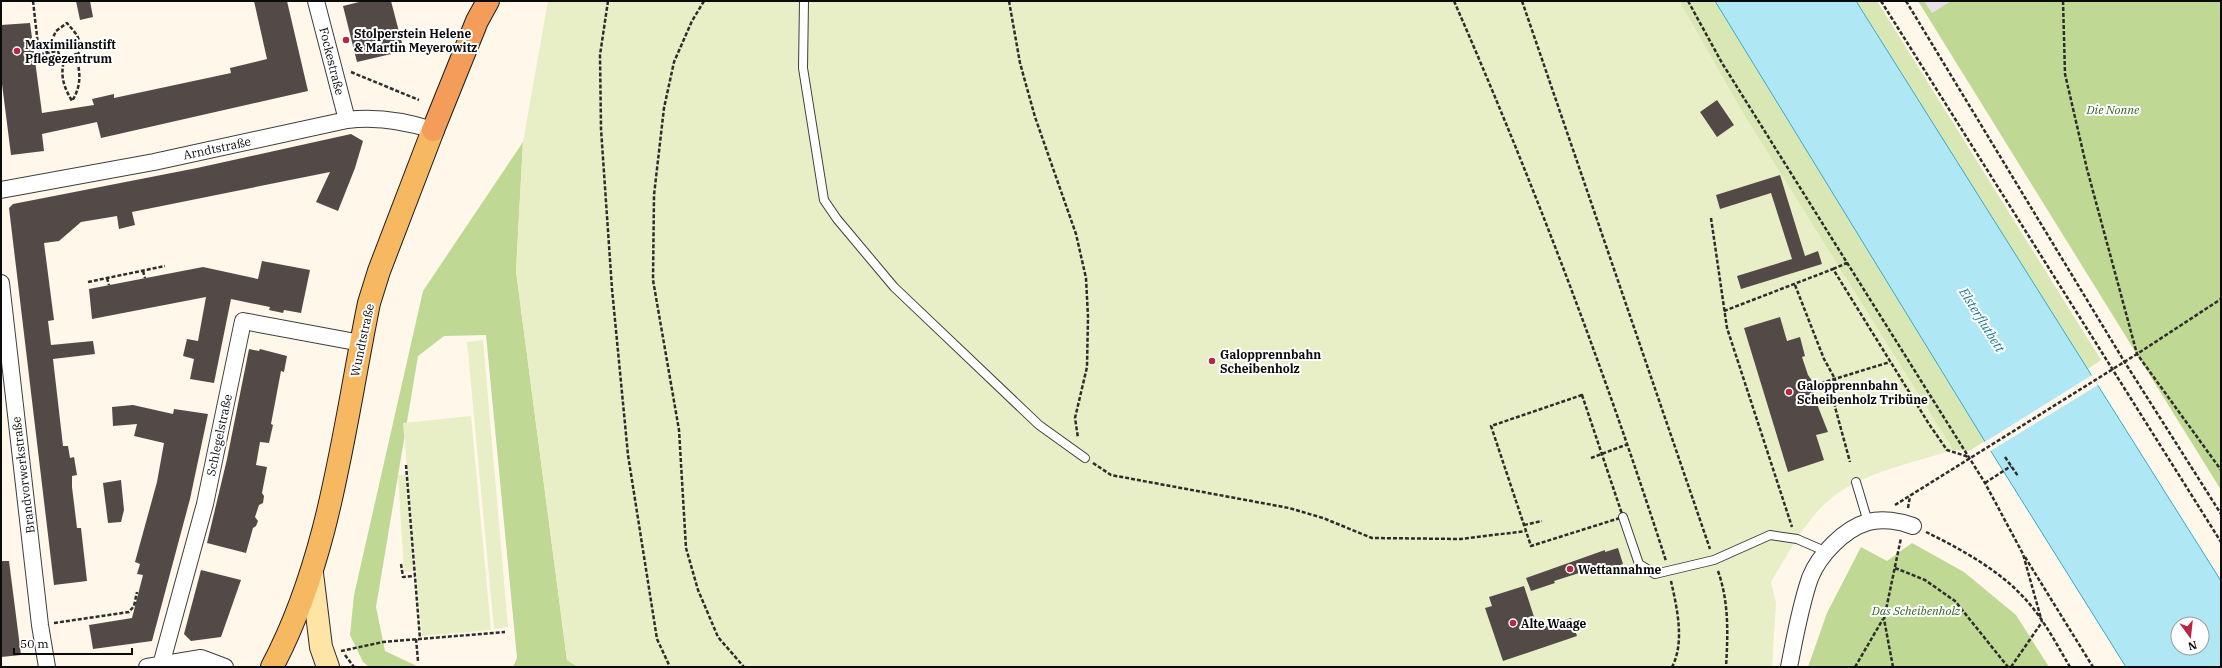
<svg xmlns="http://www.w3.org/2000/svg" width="2222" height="668" font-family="'IBM Plex Serif',serif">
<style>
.industrial{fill:#e7dfea}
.green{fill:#d8e7b4}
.forest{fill:#bfd894}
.pitch{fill:#e8efc6}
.water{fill:#afe7f5;stroke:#37aaca;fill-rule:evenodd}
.pier{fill:#fff7e9}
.building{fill:#534a48}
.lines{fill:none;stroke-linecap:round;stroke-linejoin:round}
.service-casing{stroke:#3e3e3e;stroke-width:10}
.minor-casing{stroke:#3e3e3e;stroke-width:18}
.secondary-casing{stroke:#2d2d2d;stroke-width:24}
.primary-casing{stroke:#1c1c1c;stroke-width:24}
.trunk-casing{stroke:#1c1c1c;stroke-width:24}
.path{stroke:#2d2d2d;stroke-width:2.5;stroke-dasharray:4 2;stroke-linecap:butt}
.service{stroke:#fff;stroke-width:8}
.minor{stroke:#fff;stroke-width:16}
.secondary{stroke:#fee4a5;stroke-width:22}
.primary{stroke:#f6b861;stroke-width:22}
.trunk{stroke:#f49c5a;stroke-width:22}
.poi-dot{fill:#b82647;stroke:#fff;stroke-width:1.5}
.labels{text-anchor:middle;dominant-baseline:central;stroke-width:4;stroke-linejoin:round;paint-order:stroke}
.poi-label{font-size:12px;font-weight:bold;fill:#0b0b0b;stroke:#fff;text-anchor:start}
.street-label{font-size:12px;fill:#0b0b0b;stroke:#fff}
.park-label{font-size:12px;font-style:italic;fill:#37611d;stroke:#fff}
.water-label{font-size:13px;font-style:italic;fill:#177899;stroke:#fff}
</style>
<rect width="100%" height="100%" fill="#fff7e9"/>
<!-- industrial -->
<path class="industrial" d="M1924,1H1951L1932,13Z"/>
<!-- green -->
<path class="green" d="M1679,1H1715L1985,441L1969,451L1953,450L1744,115Z
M1856,1H1877L2101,360L2086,370Z"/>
<!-- forest -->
<path class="forest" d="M1918,1H1924L1932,13L1951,1H2221V490Z
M523,142L516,271L567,660L578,667H513L517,658L486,335L444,336L418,356L376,607L385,651L419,667H369L363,662L350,635L354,595L423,291Z
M1912,543L1964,572L2016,615L2049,667H1808L1827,613L1861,547L1887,561Z"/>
<!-- pitch -->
<path class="pitch" d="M548,1H1679L1744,115L1953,450C1913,463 1858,473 1827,502C1805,521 1786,557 1771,582L1776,603L1772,667H578L567,660L516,271L523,142Z
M483,340L508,627L494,629L467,342Z
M471,416L491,630L422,636L403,423Z
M398,475H406L413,571L404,572Z"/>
<!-- water -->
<path class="water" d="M1715,1H1856L2221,581V667H2126L1992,453ZM2178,624H2202V648H2178Z"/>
<!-- pier -->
<path class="pier" d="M2092,375L2098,385L1989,452L1983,443Z"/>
<!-- building -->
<path class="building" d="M76,1H90L93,17L80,20Z
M254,1H287L308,91L101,138L97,122L42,134L44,151L11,155L1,76V25L30,23L42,113L94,105L92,99L114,94V98L231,73L230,68L267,59Z
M363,1H391L404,51L357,62L343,6Z
M1717,100L1734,125L1717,137L1700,112Z
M351,134L363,141L355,168L338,211L316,202L330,172L132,212L135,225L119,229L117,216L81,222L59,241L44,243L54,320L48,321L51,345L93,341L95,354L53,359L63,446H68L70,458L74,457L77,475L72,476V487L77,528H81L87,581L54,585L9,208L13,204L197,168Z
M1780,175L1805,256L1818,251L1822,264L1741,289L1737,276L1792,259L1771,193L1720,209L1716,195Z
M262,261L310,270L301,313L284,310L283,313L269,310L270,307L231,299L214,383L190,379L194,359L183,356L187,339L198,341L206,297L92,319L89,289L203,267L258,279Z
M1780,317L1787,341L1800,337L1805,356L1802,357L1808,375L1815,385V399L1828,432L1816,435L1824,460L1788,472L1744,328Z
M249,349L259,351L260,349L287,356L284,372L281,371L271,424L273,425L269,443L260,442L256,465L267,467L262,493L264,496L263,503L259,505L255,517L258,521L256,526L253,528L246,553L207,543L227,459Z
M133,405L173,414L174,409L208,414L190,499L152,641L93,649L89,625L132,618L143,575L137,574L140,564L135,562L157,482L164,443L134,436L137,424L113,426L112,407Z
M121,480L124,510L121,522L108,523L103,483Z
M1618,548L1623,564L1611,568V570L1600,574L1598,567L1554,581L1555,583L1531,591L1526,578L1605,550V552Z
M1,561H9L21,655L1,657Z
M201,570L241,580L221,637L191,641L184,634Z
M1524,586L1538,629L1571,618L1577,636L1503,661L1485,608L1492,606L1489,597Z"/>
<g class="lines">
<!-- service casing -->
<g class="service-casing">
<path id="service" d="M804,1L803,68L824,200L837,219L894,287L1039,425L1085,458
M1856,482L1868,522
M1623,517L1639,564L1655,574L1714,560L1770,535L1797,539L1827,552"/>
</g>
<!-- minor casing -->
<g class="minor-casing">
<path id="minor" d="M316,1L347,120
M1,190L154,162L347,120C377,116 405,121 433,130
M1,283L40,625L47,667
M161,665L205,504L243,321L361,343
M147,667L201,658L225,667
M1789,667C1795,637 1800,607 1810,578C1819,555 1844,529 1868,522C1882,518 1900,521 1913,526"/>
</g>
<!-- secondary casing -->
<g class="secondary-casing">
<path id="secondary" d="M312,573L321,647L328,667"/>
</g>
<!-- primary casing -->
<g class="primary-casing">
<path id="primary" d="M272,667C331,556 344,425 369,303L379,271L433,130"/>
</g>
<!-- trunk casing -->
<g class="trunk-casing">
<path id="trunk" d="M433,130L477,21L488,1"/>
</g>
<!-- path -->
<path class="path" d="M33,1L39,54C50,53 57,52 66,45L75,49L76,57L82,48L77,35L67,23L56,31L46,53
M608,1L600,55L601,129L612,289L628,455L657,639L670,667
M704,1L692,21L674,62L664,108L654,195L653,280L679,430L686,548L698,590L718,637L744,667
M1009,1L1020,63L1035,117L1076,234L1086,278L1088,317L1087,367L1075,418L1078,438
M1454,1C1534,184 1605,371 1666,561
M1522,1L1710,549
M1688,1L1722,63L1985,483L2023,554L2042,622
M1881,1L2221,542
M1906,1L2124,361L2221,514
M2063,1L2065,74L2087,169L2137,354L2221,470
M58,51L60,58L69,62L76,57C81,73 81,87 72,101C64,87 60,77 64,60
M351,72L419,100
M1711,218L1727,328L1792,527
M1833,269L1847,263
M143,271L145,278
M107,278L109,285
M88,282L165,266
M1795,285L1824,359L1835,379V407L1850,462
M1724,311L1833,269L1929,424L1947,450L1969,457
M1815,385L1890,362
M1582,395L1623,517L1531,546L1491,426Z
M2005,457L2018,476
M1591,458L1628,444
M1093,463L1111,475L1289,508L1323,518L1372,538L1461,539L1526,531
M406,465L420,639
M1985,483L2011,466
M1895,505L2137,354L2221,299
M1908,508L1910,496
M1524,525L1542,521
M1926,532C1961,549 2001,571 2027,601C2044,620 2057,645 2070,667
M2025,557L2093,667
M401,564L403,577L415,576
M1895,568L1925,580L1955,601L2008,667
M1718,571C1729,602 1728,634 1726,667
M1671,581C1677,608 1685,642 1672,667
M54,623L129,612L134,606L137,592
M416,639L418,661
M341,651L383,642L505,632
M345,655L354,667
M1855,667L1883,619
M1893,667L1884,619L1901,538
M2011,667L2042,622"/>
<!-- service -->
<use href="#service" class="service"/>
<!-- minor -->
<use href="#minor" class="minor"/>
<!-- secondary -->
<use href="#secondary" class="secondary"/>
<!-- primary -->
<use href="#primary" class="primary"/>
<!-- trunk -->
<use href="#trunk" class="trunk"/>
</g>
<!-- markers -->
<g class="poi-dot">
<circle cx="346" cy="40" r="4"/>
<circle cx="17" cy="51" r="4"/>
<circle cx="1212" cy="361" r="4"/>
<circle cx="1789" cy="392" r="4"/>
<circle cx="1570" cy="569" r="4"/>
<circle cx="1513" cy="623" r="4"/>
</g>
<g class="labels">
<!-- poi labels -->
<g class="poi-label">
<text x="354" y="33">Stolperstein Helene<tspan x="354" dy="14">&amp; Martin Meyerowitz</tspan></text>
<text x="25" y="44">Maximilianstift<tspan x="25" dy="14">Pflegezentrum</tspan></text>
<text x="1220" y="354">Galopprennbahn<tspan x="1220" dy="14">Scheibenholz</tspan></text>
<text x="1797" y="385">Galopprennbahn<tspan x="1797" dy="14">Scheibenholz Tribüne</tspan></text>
<text x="1578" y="569">Wettannahme</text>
<text x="1521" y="623">Alte Waage</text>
</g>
<!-- street labels -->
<g class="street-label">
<text transform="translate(332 61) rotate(76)">Fockestraße</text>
<text transform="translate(217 148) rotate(-12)">Arndtstraße</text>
<text transform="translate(362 340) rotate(-78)">Wundtstraße</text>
<text transform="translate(219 435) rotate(-78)">Schlegelstraße</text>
<text transform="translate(23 475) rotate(-97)">Brandvorwerkstraße</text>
</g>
<!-- park labels -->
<g class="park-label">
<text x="2113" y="109">Die Nonne</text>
<text x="1916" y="610">Das Scheibenholz</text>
</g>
<!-- water labels -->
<g class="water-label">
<text transform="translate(1982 320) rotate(58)">Elsterflutbett</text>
</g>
</g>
<!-- border -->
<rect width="2222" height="668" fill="none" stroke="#0b0b0b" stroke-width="4"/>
<!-- north arrow -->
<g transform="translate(2190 636) rotate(165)"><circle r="19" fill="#ffffff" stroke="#9d9d9d"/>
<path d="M0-3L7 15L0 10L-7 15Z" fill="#b82647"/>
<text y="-6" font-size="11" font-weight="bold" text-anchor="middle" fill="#0b0b0b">N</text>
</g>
<!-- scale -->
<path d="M14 648v6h118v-6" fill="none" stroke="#0b0b0b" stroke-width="2"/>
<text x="20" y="648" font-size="12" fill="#0b0b0b" stroke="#ffffff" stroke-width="3" paint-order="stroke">50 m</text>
</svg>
